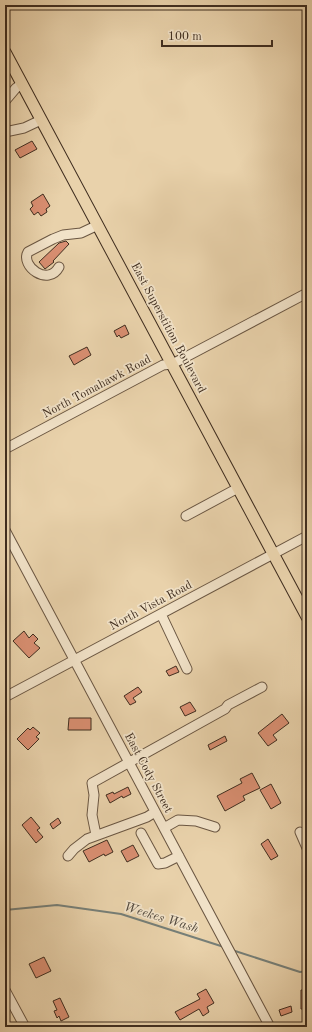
<svg xmlns="http://www.w3.org/2000/svg" width="312" height="1032" font-family="'Old Standard TT',serif">
<style>
.lines{fill:none;stroke-linecap:round;stroke-linejoin:round}
.stream{stroke:#767f78;stroke-width:2}
.building{fill:#da8f72;stroke:#3f2d1f}
.minor-casing{stroke:#6a5642;stroke-width:11}
.major-casing{stroke:#3f2d1f;stroke-width:13}
.minor{stroke:#f1e2c8;stroke-width:9}
.major{stroke:#e9d2ab;stroke-width:11}
.labels{text-anchor:middle;dominant-baseline:central;stroke-width:3.5;stroke-linejoin:round;paint-order:stroke}
.street-label{font-size:12px;fill:#3f2d1f;stroke:#f1e2c8}
.water-label{font-size:13px;font-style:italic;fill:#51483d;stroke:#f1e2c8}
</style>
<rect width="100%" height="100%" fill="#e9d2ab"/>
<filter id="stains"><feTurbulence type="fractalNoise" baseFrequency=".005" numOctaves="4"/><feColorMatrix values="0 0 0 0 .2 0 0 0 0 .09 0 0 0 0 .02 0 0 0 .5 -.17"/></filter>
<radialGradient id="worn" r=".72"><stop offset=".6" stop-color="#630" stop-opacity="0"/><stop offset="1" stop-color="#630" stop-opacity=".3"/></radialGradient>
<g class="lines">
<!-- stream -->
<path class="stream" d="M5,910L57,905L121,914L224,947
M232,950L300,972L307,971"/>
</g>
<!-- building -->
<path class="building" d="M32,141L37,149L20,158L15,150Z
M43,194L50,206L46,209L47,212L41,216L38,212L34,215L30,209L33,206L31,202Z
M66,241L69,244L53,261L54,262L45,269L39,262L59,243Z
M125,325L129,334L121,338L119,335L117,337L114,331Z
M87,347L91,355L74,365L69,356Z
M24,631L29,638L33,634L38,639L34,643L40,648L29,658L13,641Z
M176,666L179,672L169,676L166,671Z
M138,687L142,692L133,698L136,702L130,705L124,696Z
M190,702L196,711L185,716L180,707Z
M282,714L289,723L273,735L277,740L268,746L258,733Z
M69,718H91V730H68Z
M33,727L40,733L36,737L39,739L28,750L17,739L28,728L30,730Z
M225,736L227,741L210,750L208,745Z
M252,773L260,788L243,796L245,800L225,811L217,796L242,783L240,779Z
M271,784L281,803L271,809L260,790Z
M128,787L131,794L123,798L122,796L110,803L106,795L113,792L114,794Z
M31,817L40,828L37,830L43,837L36,843L22,825Z
M58,818L61,823L53,829L50,824Z
M268,839L278,856L271,860L261,844Z
M107,840L113,852L105,856L104,854L89,862L83,851Z
M133,845L139,856L127,862L121,851Z
M44,957L51,971L36,978L29,964Z
M206,989L214,1003L207,1007L209,1012L203,1016L199,1009L180,1020L175,1012L200,999L197,994Z
M301,990H307V1009H301Z
M60,998L69,1017L61,1021L59,1016L57,1018L54,1011L57,1010L53,1001Z
M291,1006L292,1012L281,1016L279,1010Z"/>
<g class="lines">
<!-- minor casing -->
<g class="minor-casing">
<path id="minor" d="M5,101L16,88L22,84
M5,132L24,128L41,120
M59,267C48,287 20,266 28,252L53,239L63,235L81,233L98,225
M5,449L163,365L172,364L182,359L307,293
M186,516L238,488
M5,530L270,1027
M161,614L187,669
M5,697L307,536
M164,828L178,820L196,821L215,827
M300,832L307,848
M141,833L158,864L165,863L179,856
M96,835L92,815L94,795L92,783L225,709L228,705L262,687
M68,856L74,849L87,839L147,817L155,812
M5,990L25,1027"/>
</g>
<!-- major casing -->
<g class="major-casing">
<path id="major" d="M5,52L307,617"/>
</g>
<!-- minor -->
<use href="#minor" class="minor"/>
<!-- major -->
<use href="#major" class="major"/>
</g>
<g class="labels">
<!-- street labels -->
<g class="street-label">
<text transform="translate(168 328) rotate(62)">East Superstition Boulevard</text>
<text transform="translate(97 387) rotate(-28)">North Tomahawk Road</text>
<text transform="translate(151 606) rotate(-28)">North Vista Road</text>
<text transform="translate(148 773) rotate(62)">East Cody Street</text>
</g>
<!-- water labels -->
<g class="water-label">
<text transform="translate(161 918) rotate(17)">Weekes Wash</text>
</g>
</g>
<!-- margin -->
<rect width="312" height="1032" fill="none" stroke="#e9d2ab" stroke-width="20"/>
<rect x="6" y="6" width="300" height="1020" fill="none" stroke="#3f2d1f" stroke-width="2"/>
<rect x="10" y="10" width="292" height="1012" fill="none" stroke="#3f2d1f"/>
<!-- scale -->
<path d="M162 40v6h110v-6" fill="none" stroke="#3f2d1f" stroke-width="2"/>
<text x="168" y="40" font-size="12" fill="#3f2d1f" stroke="#f1e2c8" stroke-width="3" paint-order="stroke">100 m</text>
<rect width="100%" height="100%" filter="url(#stains)"/>
<rect width="100%" height="100%" fill="url(#worn)"/>
</svg>
